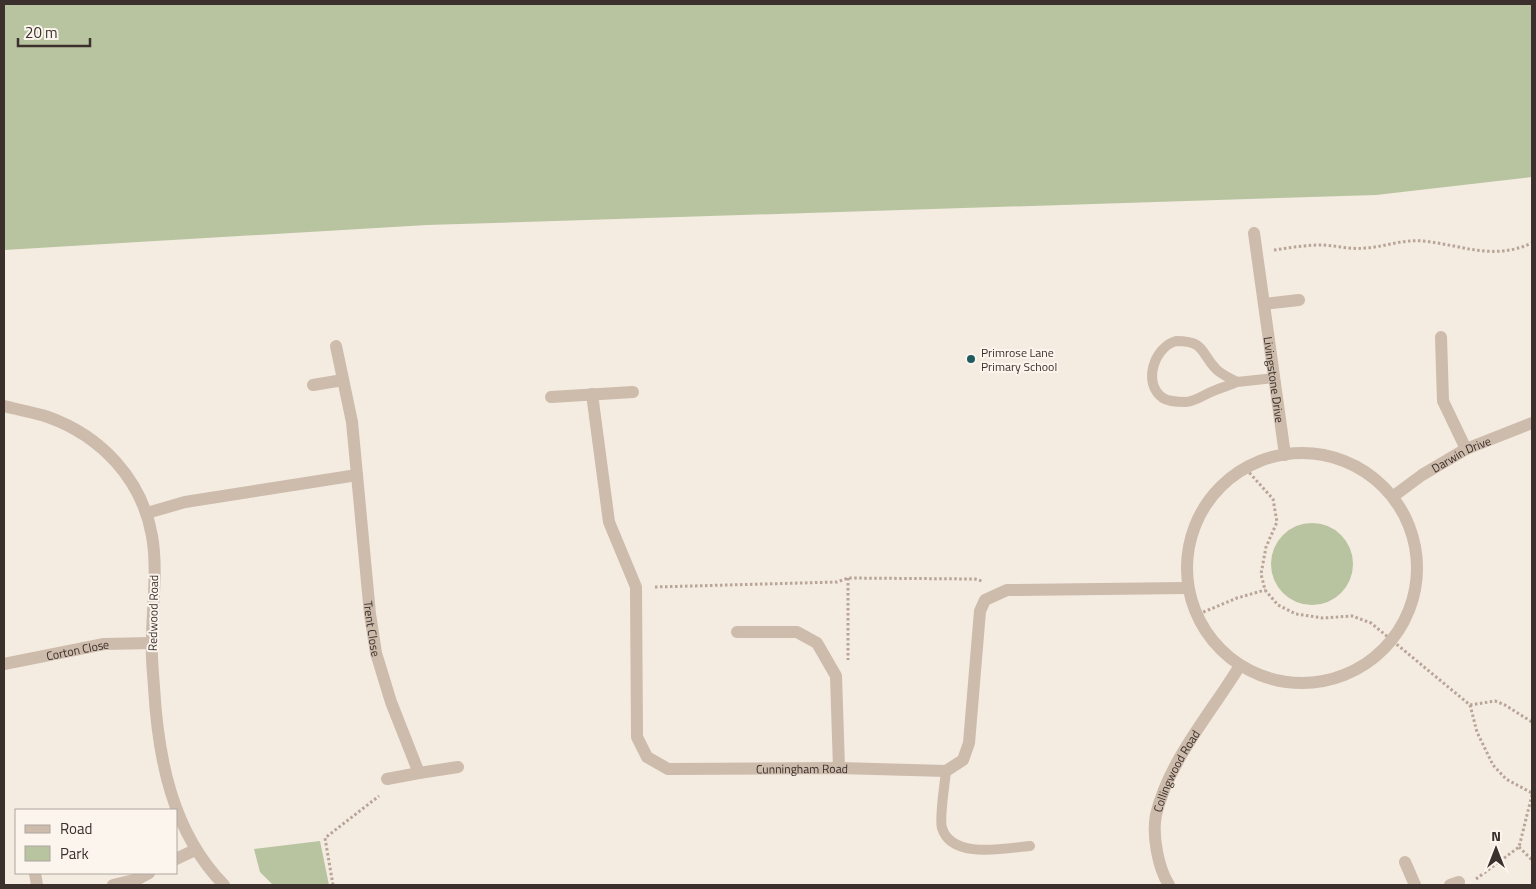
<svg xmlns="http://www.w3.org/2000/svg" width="1536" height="889" font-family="'Titillium Web',sans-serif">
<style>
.green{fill:#b8c4a0}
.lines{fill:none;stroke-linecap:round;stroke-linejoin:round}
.path{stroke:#b9a596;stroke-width:3;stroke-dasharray:2.5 2.5;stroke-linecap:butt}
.lane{stroke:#cdbbac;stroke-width:10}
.street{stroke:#cdbbac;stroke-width:12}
.poi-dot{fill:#1f5a5e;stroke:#fbf5ee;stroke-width:2}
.labels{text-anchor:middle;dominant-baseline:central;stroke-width:4;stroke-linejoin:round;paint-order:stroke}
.poi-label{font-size:12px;fill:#3b302b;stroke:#fbf5ee;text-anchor:start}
.street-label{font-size:12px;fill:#3b302b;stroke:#fbf5ee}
</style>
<rect width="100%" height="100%" fill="#f4ebe1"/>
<!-- green -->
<path class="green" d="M4,4H1532V177L1376,195L427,225L4,250Z
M1271 564a41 41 0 1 1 82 0a41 41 0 1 1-82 0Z
M320,841L329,885H273L260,872L254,849Z"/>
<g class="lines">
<!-- path -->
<path class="path" d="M1274,250C1289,248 1304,245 1320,245C1335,245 1350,250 1365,248C1384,247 1403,239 1423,241C1462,245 1493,261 1532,243
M1246,469L1273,499L1277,522L1266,547L1261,574L1265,590L1278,605L1296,614L1323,618L1352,616L1371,623L1470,705L1477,732L1493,765L1506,779L1532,793
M848,578V660
M655,587L837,582L848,578L975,579L982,581
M1194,616L1237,598L1265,590
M1470,705L1495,701L1505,705L1532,722
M1519,847L1532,860
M1476,879L1519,847L1532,795
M333,885L325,838L379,796"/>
<!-- lane -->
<path class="lane" d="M1176,341C1205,341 1200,352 1216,369C1222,375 1230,378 1237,382C1228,386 1219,388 1211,392C1202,396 1196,401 1186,402C1179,402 1169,402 1163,398C1142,384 1154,347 1176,341Z
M1237,382L1275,378
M946,771C945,783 939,818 942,828C952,860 1005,848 1030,846"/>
<!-- street -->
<g class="street">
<path id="s1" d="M1254,233L1285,455"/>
<path d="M1264,304L1299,300"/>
<path d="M1441,337L1443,401L1466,449"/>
<path d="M336,346L352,422L357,475"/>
<path d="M313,385L343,380"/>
<path id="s2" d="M592,394L609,522L636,587L637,737L647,757L668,769L839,768L946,771L963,760L969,743L980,611L985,600L1007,590L1186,588"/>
<path d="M551,397L633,392"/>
<path d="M4,406C18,410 34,412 48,417C101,436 142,479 152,536C158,570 152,607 152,641C151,656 153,672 154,687C158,758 172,832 224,885"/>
<circle cx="1302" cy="568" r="115"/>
<path id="s3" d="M1395,495L1422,475L1466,449L1532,423"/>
<path id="s4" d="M147,513L185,502L357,475L370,614L376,653L391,702L419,773L458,767"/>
<path d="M737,632H797L817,643L836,676L839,768"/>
<path id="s5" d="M4,664L104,644L152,643"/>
<path d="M387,779L419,773"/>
<path d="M176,859L195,850"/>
<path d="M1405,862L1415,885"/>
<path d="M35,873L37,885"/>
<path d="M113,885L138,879L149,873"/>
<path id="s6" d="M1169,885C1158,868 1152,835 1156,815C1168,762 1211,713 1239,667"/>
<path d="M1450,885L1459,882"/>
</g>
</g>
<!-- markers -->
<circle class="poi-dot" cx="971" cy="359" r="5"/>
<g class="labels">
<!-- poi labels -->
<g class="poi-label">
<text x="981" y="352">Primrose Lane<tspan x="981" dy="14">Primary School</tspan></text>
</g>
<!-- street labels -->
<g class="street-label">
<text stroke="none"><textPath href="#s1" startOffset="148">Livingstone Drive</textPath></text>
<text stroke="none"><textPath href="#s3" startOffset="78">Darwin Drive</textPath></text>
<text transform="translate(153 613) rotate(-89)">Redwood Road</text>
<text stroke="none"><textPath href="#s4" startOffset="368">Trent Close</textPath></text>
<text stroke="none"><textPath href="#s5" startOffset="75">Corton Close</textPath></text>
<text stroke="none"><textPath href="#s2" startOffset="530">Cunningham Road</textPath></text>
<text stroke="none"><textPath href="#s6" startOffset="121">Collingwood Road</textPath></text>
</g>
</g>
<!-- border -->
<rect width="1536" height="889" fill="none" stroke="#3b302b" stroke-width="10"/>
<!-- legend -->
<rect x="15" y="809" width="162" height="65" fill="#fbf5ee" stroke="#aea6a0"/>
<rect x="25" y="825" width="25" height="8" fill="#cdbbac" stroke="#aea6a0"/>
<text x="60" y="834" font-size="15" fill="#3b302b">Road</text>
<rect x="25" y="846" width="25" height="15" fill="#b8c4a0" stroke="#aea6a0"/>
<text x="60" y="859" font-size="15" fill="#3b302b">Park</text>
<!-- north arrow -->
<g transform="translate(1496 849)" stroke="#fbf5ee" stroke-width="4" paint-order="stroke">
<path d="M0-4L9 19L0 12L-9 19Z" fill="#3b302b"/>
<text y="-8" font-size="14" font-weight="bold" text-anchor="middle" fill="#3b302b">N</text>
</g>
<!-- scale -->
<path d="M18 38v8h72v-8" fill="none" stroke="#3b302b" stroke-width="2.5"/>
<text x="25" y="38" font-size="15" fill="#3b302b" stroke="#fbf5ee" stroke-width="4" paint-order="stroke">20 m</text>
</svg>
